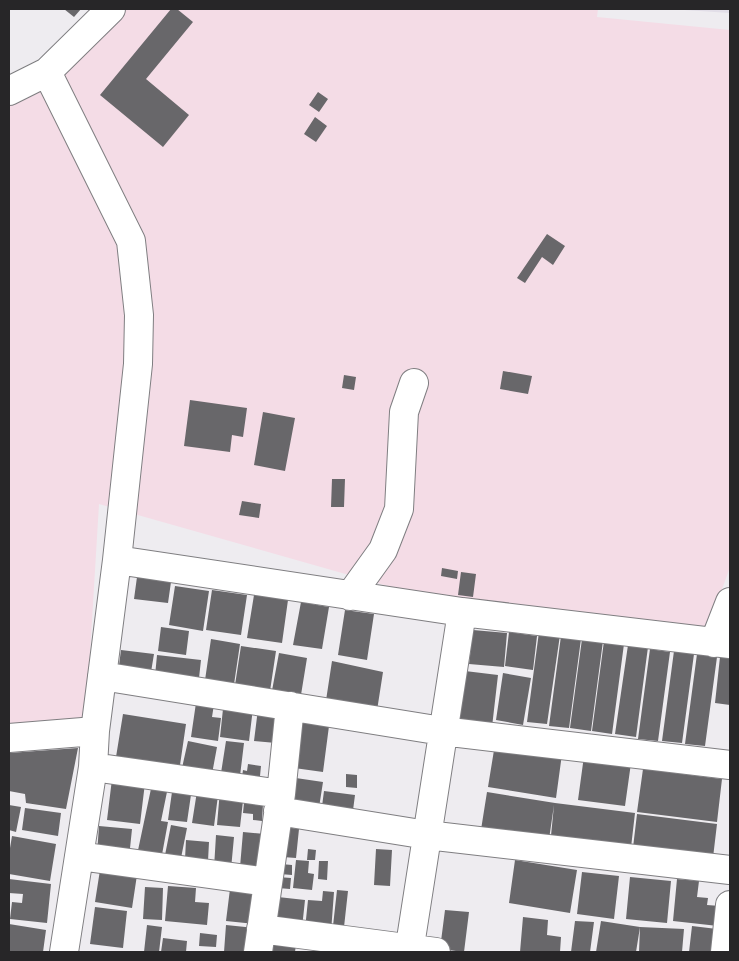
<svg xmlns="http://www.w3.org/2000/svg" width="739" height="961" font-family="'Source Sans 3',sans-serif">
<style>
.built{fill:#e2dee8}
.industrial{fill:#f4dce6}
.building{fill:#68676a}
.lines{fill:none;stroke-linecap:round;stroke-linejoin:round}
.minor-casing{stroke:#7f7e81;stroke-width:30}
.minor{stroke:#fff;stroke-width:28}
</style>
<rect width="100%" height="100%" fill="#eeecf0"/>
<!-- built -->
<path class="built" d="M669,9H730V13Z"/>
<!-- industrial -->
<path class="industrial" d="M119,9H598L597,17L730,30V567L707,631L437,600L99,504L86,720L9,734V99Z"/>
<!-- building -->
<path class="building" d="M64,9H81L74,17Z
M171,9H177L193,22L146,79L189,115L163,147L100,95Z
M318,92L328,99L319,112L309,105Z
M315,117L327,126L316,142L304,134Z
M547,234L565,246L553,265L542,257L525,283L517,278Z
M503,371L532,376L528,394L500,389Z
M344,375L356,377L354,390L342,388Z
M190,400L247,408L243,437L232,435L230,452L184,446Z
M263,412L295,418L285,471L254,465Z
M332,479H345L344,507H331Z
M242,501L261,504L259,518L239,515Z
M442,568L458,571L457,579L441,576Z
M461,572L476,574L473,597L458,595Z
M137,577L171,582L168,603L134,599Z
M175,586L209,591L203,631L169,625Z
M212,590L247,595L241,635L206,630Z
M254,595L288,600L282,643L247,638Z
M301,602L329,607L322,649L293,645Z
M345,610L374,614L367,660L338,655Z
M161,627L189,631L186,655L158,651Z
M473,630L507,633L504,667L469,664Z
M509,632L537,636L533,670L505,666Z
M539,632L560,635L547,724L527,722Z
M561,636L581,639L569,728L549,726Z
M211,639L240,644L233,691L204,687Z
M582,639L603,641L591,731L570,728Z
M604,641L624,644L612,734L592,731Z
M628,645L648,647L636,737L615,734Z
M241,646L276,651L270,691L235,685Z
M650,649L670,652L658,741L638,739Z
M121,650L154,654L150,678L118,673Z
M674,651L694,654L682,743L662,741Z
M279,653L307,658L300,701L271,696Z
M697,654L717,657L705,746L685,744Z
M157,655L201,660L198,687L155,676Z
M720,657L730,658V705L715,703Z
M332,661L383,672L376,717L325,707Z
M465,671L498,675L492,727L459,723Z
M503,673L531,678L523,725L496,720Z
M197,696L215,698L212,717L221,718L218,741L191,737Z
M253,708L249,741L220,737L223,709Z
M258,709L280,711L276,743L254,741Z
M123,714L186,724L179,772L116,757Z
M292,722L329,726L323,772L287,767Z
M188,741L217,747L212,774L182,768Z
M226,741L244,743L240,776L221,773Z
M495,744L562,754L556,798L488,787Z
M78,748L66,809L26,803L25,794L9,791V753Z
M584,756L631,763L625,806L578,800Z
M248,764L261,766L259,786L241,784L243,770L247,771Z
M643,769L722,779L717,822L637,812Z
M346,774L357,775V788L346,787Z
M289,777L323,782L318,814L290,810Z
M112,779L145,783L140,824L107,820Z
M152,784L168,787L161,821L168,822L161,860L137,855Z
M173,785L192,788L187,822L168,820Z
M198,785L219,788L214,826L192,823Z
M220,790L244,792L240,827L217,825Z
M324,791L355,795L352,818L321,814Z
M487,792L555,803L635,813L630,856L550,846L554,805L548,846L480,836Z
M244,803L263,804L262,821L253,820V814L243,813Z
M9,805L21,807L16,832L9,830Z
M25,808L61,813L58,836L22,830Z
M637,814L717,824L712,866L632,856Z
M171,825L187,828L180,863L164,860Z
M99,826L132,829L129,858L97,854Z
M285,827L299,829L296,858L283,857Z
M243,832L265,834L261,869L240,867Z
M216,835L234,837L231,869L214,868Z
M12,836L56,844L50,881L9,874V848H10Z
M186,840L209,842L208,861L185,859Z
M308,849L316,850L315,860H307Z
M376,849L392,850L390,886L374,885Z
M296,860L309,861L308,873L314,874L312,890L293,888Z
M515,860L577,870L570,913L509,903Z
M319,861H328L327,880L318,879Z
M281,864L292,865V875L280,874Z
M100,870L137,875L132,908L95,902Z
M582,872L619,876L614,919L577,914Z
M278,877L291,878L290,889L278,888Z
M630,877L671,881L667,923L626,919Z
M9,879L51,884L47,923L10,919L12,902L22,903L23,894L9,893Z
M677,879L699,881L697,897L708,898L707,905L720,906L718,926L673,921Z
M168,886L196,888L195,902L209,903L207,925L165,921Z
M145,887L163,888L162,920L143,919Z
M230,889L258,892L255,924L226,921Z
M337,890L348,891L343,936L332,935Z
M323,891L334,892L331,932L305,929L308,900L322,901Z
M269,896L305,900L302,928L266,924Z
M95,907L127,911L123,948L90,944Z
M445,910L469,912L464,952L440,949Z
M523,917L548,920L547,935L561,937L560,952H520Z
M575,921L594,922L590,952H571Z
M601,921L640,927L636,952H596Z
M9,924L46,930L43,952H9Z
M147,925L162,927L159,952H144Z
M226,925L255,928L253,952H224Z
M692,926L717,929L715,952H689Z
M640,927L684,929L682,952H639Z
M200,933L217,935L216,947L199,946Z
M163,938L187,941L186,952H161Z
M262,940L296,944L295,952H261Z"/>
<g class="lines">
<!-- minor casing -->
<g class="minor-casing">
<path id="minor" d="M47,72L131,241L139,315L138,364L117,560L95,731L93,767L64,952
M9,91L47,72L111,9
M117,560L462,612L730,644
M350,596L383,550L399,509L404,412L414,383
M714,643L730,602
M102,676L442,731L730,765
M9,738L95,731
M93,767L281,794
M278,811L427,835L730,870
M79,856L268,882
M261,929L436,952
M258,952L281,794L290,706
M409,952L462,612
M725,952L730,905"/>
</g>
<!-- minor -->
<use href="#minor" class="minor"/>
</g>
<!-- border -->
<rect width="739" height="961" fill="none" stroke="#272628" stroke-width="20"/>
</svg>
